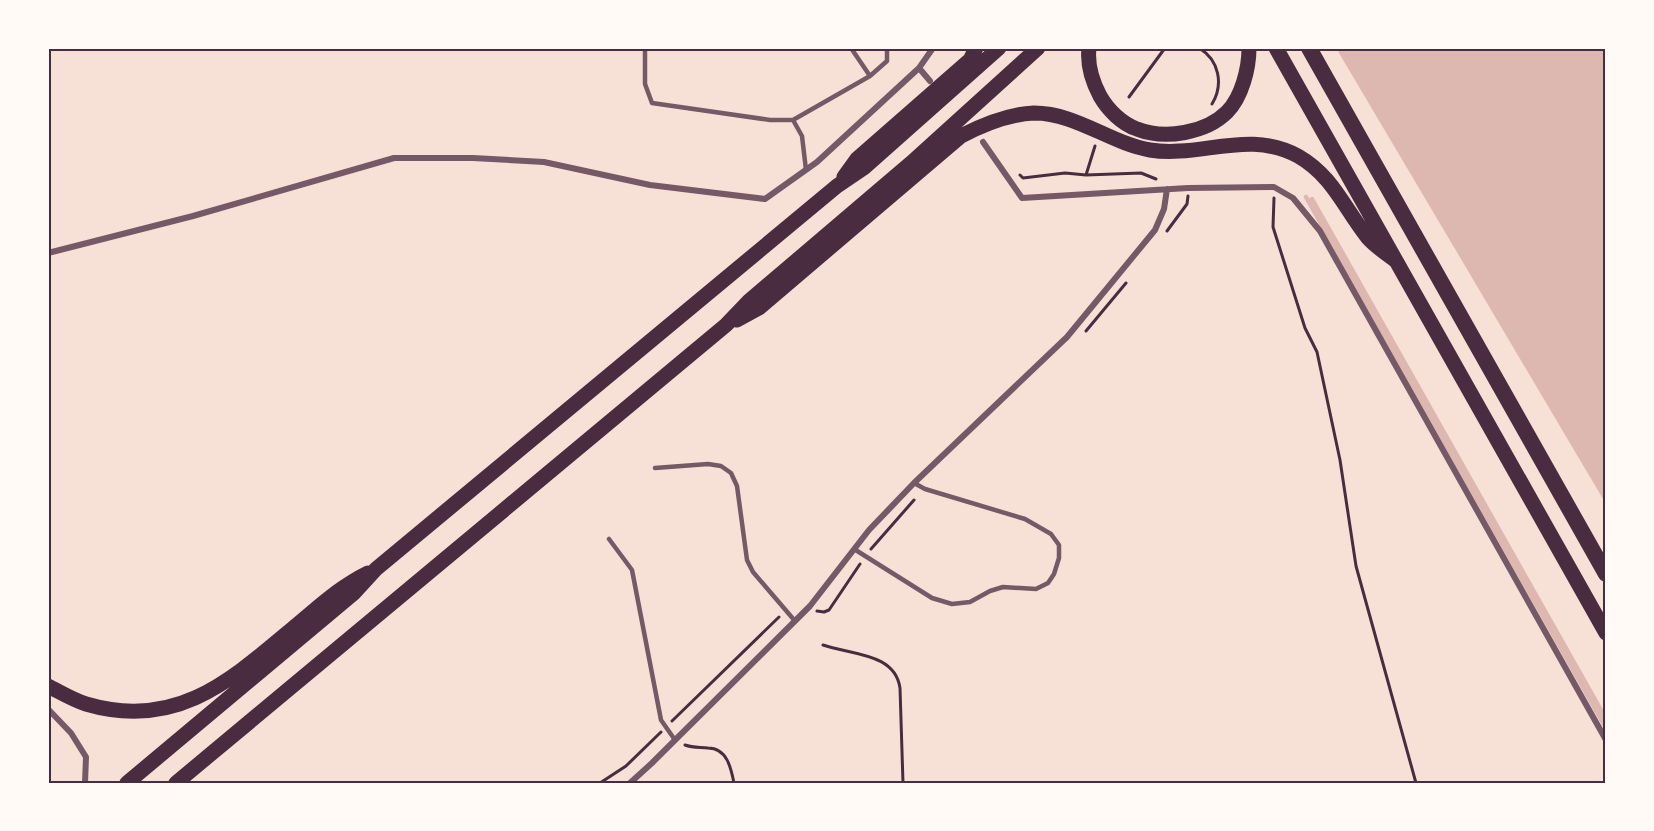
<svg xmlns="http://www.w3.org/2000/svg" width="1654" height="831" font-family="'Sofia Sans Condensed',sans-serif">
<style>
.water{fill:#dcb8b0}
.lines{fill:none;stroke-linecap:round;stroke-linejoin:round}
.stream{stroke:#dcb8b0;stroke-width:4.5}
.path{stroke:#4a2c40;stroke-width:3}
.service{stroke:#755966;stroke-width:4.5}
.minor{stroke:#755966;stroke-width:6}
.trunk{stroke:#4a2c40;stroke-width:15}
.motorway{stroke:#4a2c40;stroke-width:16}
.neatline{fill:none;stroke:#4a2c40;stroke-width:2}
</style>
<rect width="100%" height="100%" fill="#f7e1d7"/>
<!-- water -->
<path class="water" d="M1336,48H1606V504Z"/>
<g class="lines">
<!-- stream -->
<path class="stream" d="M1306,197L1606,728
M1312,199L1606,719"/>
<!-- path -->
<path class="path" d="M1199,48C1219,60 1224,84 1212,104
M1129,97L1165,48
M1095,146L1086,175L1141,173L1156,179
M1020,175L1023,178L1065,173L1086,175
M1274,198L1273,227L1305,328L1317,352L1340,460L1356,566L1416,783
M1167,231L1187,204L1188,196
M1086,331L1126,283
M871,549L914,500
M817,611L824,612L829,610L860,564
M823,645C852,655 895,653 900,688L903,783
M672,721L779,617
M685,745C693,748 700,747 708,748C727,748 731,768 734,783
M600,783L626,766L661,732"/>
<!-- service -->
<path class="service" d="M645,48V84L652,103L770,120H793L870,76L887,61V48
M851,48L870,76
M793,120L802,136L806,170
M655,468L708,464L721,466L731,473L737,486L747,560L753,572L795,621
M609,539L632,570L661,720L675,740
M854,549L932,598L952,604L970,602L990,591L1003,587L1036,589L1048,583L1054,574L1059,558V545L1051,534L1025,519L925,489L914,483"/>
<!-- minor -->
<path class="minor" d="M919,68L930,81
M983,142L1022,198L1188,188L1274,187L1293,198L1320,231L1606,740
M48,253L193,216L394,158H473L544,162L650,185L765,199L817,162L919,68L933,48
M48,709L71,733L86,757L85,783
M630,783L652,763L810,606L869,530L914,483L1067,337L1155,230L1164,209L1167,189"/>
<!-- trunk -->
<path class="trunk" d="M1089,48C1087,65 1092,81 1100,96C1108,110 1122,124 1137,129C1165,140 1206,133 1227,112C1242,97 1249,68 1249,48
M1276,48L1606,633
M844,177L857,159L970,60L976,48
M737,320L759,308L961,136C984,124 1008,114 1034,113C1076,113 1110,143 1150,150C1200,158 1249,129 1298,156C1333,176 1344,208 1368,238C1376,247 1387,254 1396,261
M48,686C60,692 73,700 86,704C178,731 232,679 298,624C322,604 340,587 368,573
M127,783L354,593L376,569L837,186L865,167L999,48
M176,783L726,325L749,301L911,163L1038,48"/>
<!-- motorway -->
<path class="motorway" d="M1309,48L1606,574"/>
</g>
<!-- border -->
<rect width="1654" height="831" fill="none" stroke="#fffaf5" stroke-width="99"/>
<rect x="50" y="50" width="1554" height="732" class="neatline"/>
</svg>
